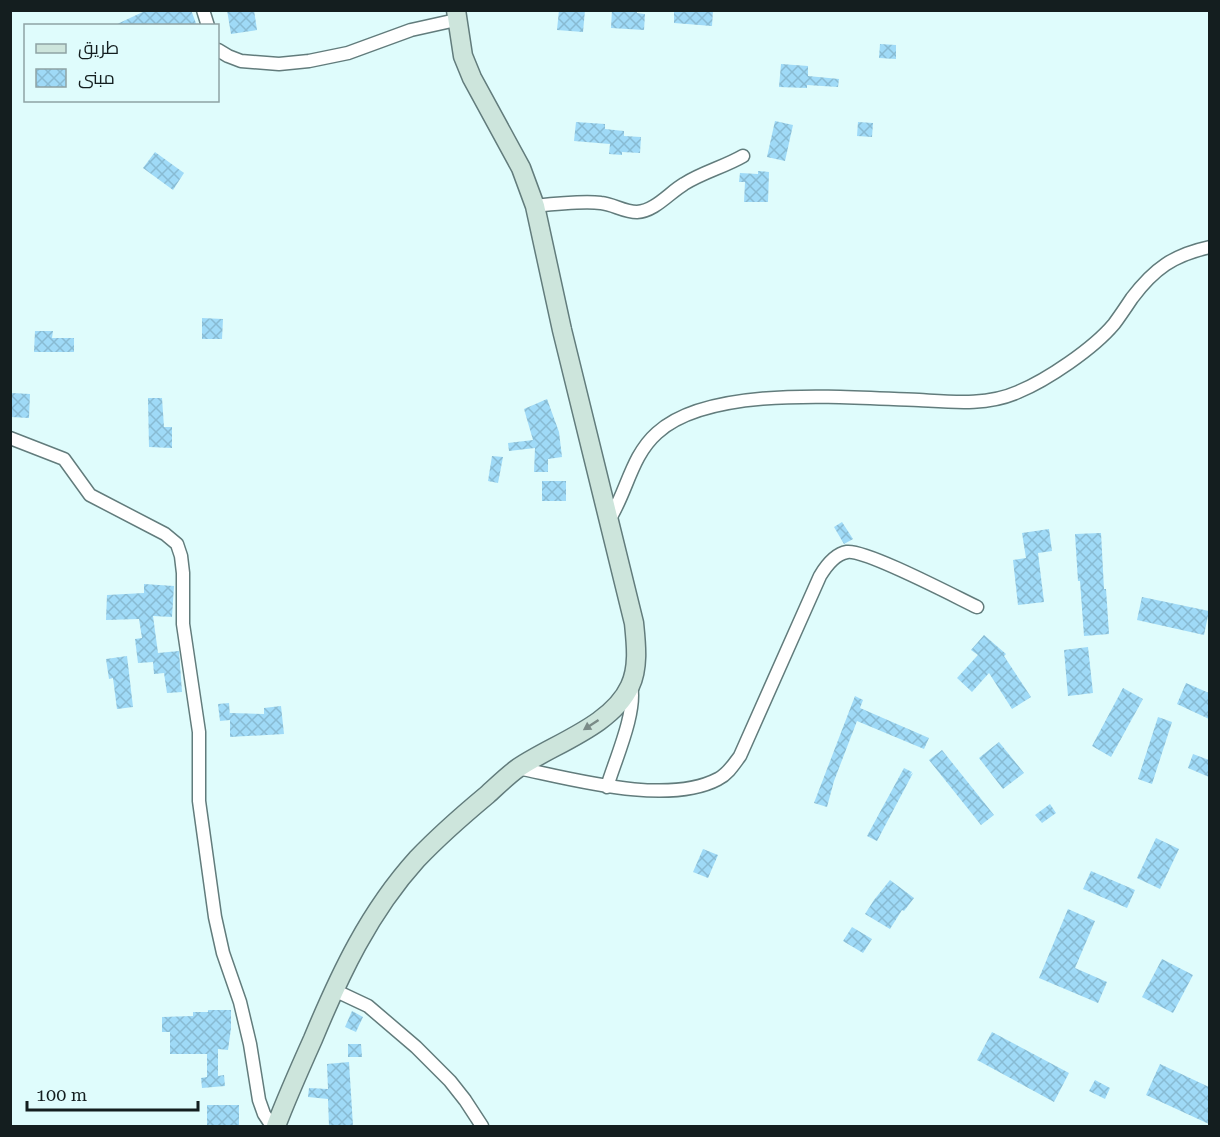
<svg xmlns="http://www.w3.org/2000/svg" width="1220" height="1137" font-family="'Roboto Serif',Cairo,serif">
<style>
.building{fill:url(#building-cross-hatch)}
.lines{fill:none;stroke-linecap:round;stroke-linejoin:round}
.street-casing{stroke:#627c7c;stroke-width:15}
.secondary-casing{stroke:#627c7c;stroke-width:21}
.street{stroke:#fff;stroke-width:12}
.secondary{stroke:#cde5dc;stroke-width:18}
.oneway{fill:#7a8b87}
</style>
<defs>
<pattern id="building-cross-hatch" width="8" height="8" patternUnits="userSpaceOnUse" patternTransform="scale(1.5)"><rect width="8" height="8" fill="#9fdaf7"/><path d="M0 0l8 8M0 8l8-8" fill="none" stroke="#88bbd3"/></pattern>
</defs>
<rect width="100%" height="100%" fill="#dffcfc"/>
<!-- building -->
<path class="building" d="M147,10H191L197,26H113Z
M227,10H254L257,30L231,34Z
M559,10H585L583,32L557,30Z
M612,10H637V13L645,14L644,30L611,28Z
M674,10H713L712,26L674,23Z
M880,44L896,45V59L879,58Z
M781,64L808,66V76L839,79L838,87L807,85V88L779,87Z
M775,121L793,125L785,161L767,157Z
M576,122L605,124V129L624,131V136L641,137L640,153L622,152V155L609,154L610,144L574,141Z
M858,122L873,123L872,137L857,136Z
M155,152L184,173L173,190L143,168Z
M758,171L769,172L768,202H744L745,182H739L740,173L758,174Z
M202,318L223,319L222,339H202Z
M35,331H53L52,338H74V352H34Z
M12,393L30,394L29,418L11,417Z
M148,398H162L164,427H172V448L149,447Z
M547,399L559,432L562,457L548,459V472H534L535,448L509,451L508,443L533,440L524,409Z
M492,456L503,457L498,483L488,481Z
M542,481H566V501H542Z
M842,522L853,539L844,544L834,527Z
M1049,529L1052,551L1038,553L1044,602L1018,605L1013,560L1026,558L1022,533Z
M1101,533L1104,589H1106L1109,634L1084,636L1080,581H1078L1075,534Z
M144,584L174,586L172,617L153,616L158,653L179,651L182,692L167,693L164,673L154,674L153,662L138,663L135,639L142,638L139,619L106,620L107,595L144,593Z
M1142,597L1209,611L1204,635L1137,620Z
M984,635L1006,654L1004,656L1031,697L1012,709L989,673L972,692L957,678L978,655L971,650Z
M1088,647L1093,693L1068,696L1064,650Z
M127,656L133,707L117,709L113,678L109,679L106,659Z
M1186,683L1209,693V719L1177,704Z
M1123,688L1143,699L1111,757L1092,746Z
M855,696L863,700L860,708L929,738L924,749L857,721L834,781L827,807L814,803Z
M229,703L230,717V713L264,714V708L281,706L284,734L230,737V720L220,721L218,704Z
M1158,717L1172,722L1152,784L1138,779Z
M999,742L1024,773L1003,789L979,758Z
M942,750L994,815L981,825L929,760Z
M1193,754L1209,760V777L1188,768Z
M904,768L912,772L910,775L913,773L877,841L867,836Z
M1050,804L1056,813L1042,823L1035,815Z
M1156,838L1179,849L1160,889L1137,878Z
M703,849L718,855L708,878L693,872Z
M1091,871L1135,890L1127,908L1083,889Z
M890,880L914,898L904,911L902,910L890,929L865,914L874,900Z
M1068,909L1095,921L1075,968L1107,982L1098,1003L1039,978Z
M852,927L872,939L863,953L843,941Z
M1162,959L1193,975L1173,1013L1142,997Z
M208,1010H231V1028L228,1050L218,1049V1076L224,1075L225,1086L202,1088L201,1078L207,1077V1054H170V1032H162V1017L193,1016V1012H208Z
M352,1011L363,1017L356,1032L345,1027Z
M992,1032L1069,1073L1054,1102L977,1060Z
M348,1044H361L362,1057H348Z
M349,1062L353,1126H329L328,1099L308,1097L309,1088L328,1089L327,1064Z
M1160,1064L1209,1087V1124L1146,1095Z
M1095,1080L1110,1088L1105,1099L1089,1091Z
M207,1105H239V1126H207Z"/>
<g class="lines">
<!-- street casing -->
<g class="street-casing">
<path id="street" d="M203,10L208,26
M218,50L228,56L241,61L279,64L309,61L348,53L411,30L456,20
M535,206C553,204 584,201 601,203C613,204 624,212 637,212C655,211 669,193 684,184C703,172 724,167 743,156
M10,438L64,459L90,495L165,534L177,544L181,556L183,573V624L199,732V801L215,917L223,953L240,1002L250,1044L259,1100L264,1114L272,1126
M609,520C627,492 631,456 657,433C710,384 850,398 919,400C952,402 986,406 1018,392C1047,380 1093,349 1114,324C1120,316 1126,307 1132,298C1154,269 1173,255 1210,247
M518,768C572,779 667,806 718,779C728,774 734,764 740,756L820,576C826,566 835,554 847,552C865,549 956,597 977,607
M607,787C615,760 637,712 631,685
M334,990L368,1006L416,1047L450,1081L465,1100L482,1126"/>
</g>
<!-- secondary casing -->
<g class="secondary-casing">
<path id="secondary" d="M276,1126C287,1097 300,1068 313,1039C340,974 369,912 417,859C439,836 463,815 487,795C497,786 507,776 518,768C553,744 612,726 630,686C639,667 636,643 634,623L562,330L535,206L521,168L472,78L463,56L456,10"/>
</g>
<!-- street -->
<use href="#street" class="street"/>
<!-- secondary -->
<use href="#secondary" class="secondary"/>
</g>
<!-- one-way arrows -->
<defs><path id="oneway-solid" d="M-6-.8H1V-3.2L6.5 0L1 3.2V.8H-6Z" transform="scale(1.5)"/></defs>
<use class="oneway" href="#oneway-solid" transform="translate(591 725) rotate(147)"/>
<!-- border -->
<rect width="1220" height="1137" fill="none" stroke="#141e1f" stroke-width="24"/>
<!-- legend -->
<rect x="24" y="24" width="195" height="78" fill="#dffcfc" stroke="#8ea3a4" stroke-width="1.5"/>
<rect x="36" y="44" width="30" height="9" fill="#cde5dc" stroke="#8ea3a4" stroke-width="1.5"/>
<text x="78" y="54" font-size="18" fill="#141e1f">طريق</text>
<rect x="36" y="69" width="30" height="18" fill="url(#building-cross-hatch)" stroke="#8ea3a4" stroke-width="1.5"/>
<text x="78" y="84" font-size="18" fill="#141e1f">مبنى</text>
<!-- scale -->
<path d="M27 1101v9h171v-9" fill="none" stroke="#141e1f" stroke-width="3"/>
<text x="36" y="1101" font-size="18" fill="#141e1f" stroke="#dffcfc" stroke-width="4.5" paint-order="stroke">100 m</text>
</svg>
